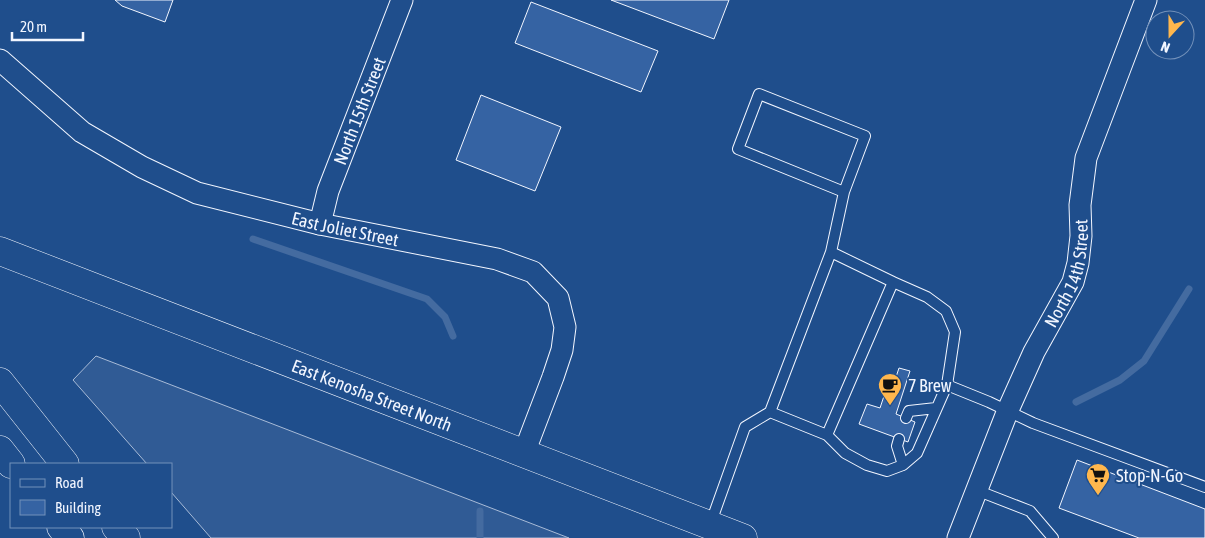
<svg xmlns="http://www.w3.org/2000/svg" width="1205" height="538" font-family="'Asap Condensed',sans-serif">
<style>
.built{fill:#305b95;stroke:#a8bbd7}
.lines{fill:none;stroke-linecap:round;stroke-linejoin:round}
.stream{stroke:#446ba0;stroke-width:7}
.building{fill:#3563a3;stroke:#f2f6ff}
.lane-casing{stroke:#f2f6ff;stroke-width:12}
.street-casing{stroke:#f2f6ff;stroke-width:23}
.primary-casing{stroke:#f2f6ff;stroke-width:29}
.highway-casing{stroke:#f2f6ff;stroke-width:29}
.lane{stroke:#1f4e8c;stroke-width:10}
.street{stroke:#1f4e8c;stroke-width:21}
.primary{stroke:#1f4e8c;stroke-width:28}
.highway{stroke:#1f4e8c;stroke-width:28}
.labels{text-anchor:middle;dominant-baseline:central;stroke-width:4;stroke-linejoin:round;paint-order:stroke}
.street-label{font-size:18px;fill:#f2f6ff;stroke:#1f4e8c}
.poi-label{font-size:18px;fill:#f2f6ff;stroke:#1f4e8c;text-anchor:start}
</style>
<rect width="100%" height="100%" fill="#1f4e8c"/>
<!-- built -->
<path class="built" d="M96,356L569,538H211L171,492V464H147L73,380Z"/>
<g class="lines">
<!-- stream -->
<path class="stream" d="M253,239L427,299L445,317L453,336
M1076,402L1120,380L1144,361L1189,289
M480,538V511"/>
</g>
<!-- building -->
<path class="building" d="M115,0H173L165,22L122,6Z
M611,0H729L714,39Z
M531,2L658,51L641,92L515,43Z
M481,95L561,127L535,191L456,160Z
M899,368L910,371L896,414L915,422L908,442L859,424L867,404L880,408L888,384L893,386Z
M1077,460L1205,509V538H1139L1059,508Z"/>
<g class="lines">
<!-- lane casing -->
<g class="lane-casing">
<path id="lane" d="M831,252L893,282
M947,385L989,402L1033,423L1205,487
M770,412L827,435L845,453L867,465L887,471L903,465L917,453L947,385L955,332L946,311L927,297L893,282L827,435
M906,418L909,411L936,408
M899,439L897,446L903,465
M976,490L1030,511L1053,538
M710,525L745,427L770,412L831,252L844,192L865,136L759,94L738,149L844,192"/>
</g>
<!-- street casing -->
<g class="street-casing">
<g id="street">
<path id="s1" d="M0,60L82,132L142,167L197,193L320,224L497,259L533,272L558,298L565,327L562,350L553,377L524,453"/>
<path id="s2" d="M320,224L328,191L402,0"/>
<path id="s3" d="M958,538L1008,410L1034,352L1073,282L1078,263L1081,236L1080,205L1086,158L1146,0"/>
</g>
</g>
<!-- primary casing -->
<g class="primary-casing">
<g id="primary">
<path id="s4" d="M0,251L743,538"/>
</g>
</g>
<!-- highway casing -->
<g class="highway-casing">
<path id="highway" d="M0,382L65,464
M0,450L11,464
M61,527L70,538
M116,527L126,538"/>
</g>
<!-- lane -->
<use href="#lane" class="lane"/>
<!-- street -->
<use href="#street" class="street"/>
<!-- primary -->
<use href="#primary" class="primary"/>
<!-- highway -->
<use href="#highway" class="highway"/>
</g>
<!-- icons -->
<defs>
<g id="cafe-pin" transform="scale(1.25)"><path d="M0 17L-7.5 6A9.5 9.5 0 1 1 7.5 6Z" fill="#ffb74d" stroke="#1f4e8c"/><path d="M-5.5-4.5H6V0H3Q3 3.5 0 3.5H-2.5Q-5.5 3.5-5.5 0ZM3-3.2v2h1.7v-2ZM-6 4.5H4V6H-6Z" fill="#111"/></g>
<g id="supermarket-pin" transform="scale(1.25)"><path d="M0 17L-7.5 6A9.5 9.5 0 1 1 7.5 6Z" fill="#ffb74d" stroke="#1f4e8c"/><path d="M-6-5.5h2.5l.6 2H6L4.5 2H-2.5L-4.4-4H-6ZM-1.5 3.2a1.3 1.3 0 1 0 .1 0ZM3 3.2a1.3 1.3 0 1 0 .1 0Z" fill="#111"/></g>
</defs>
<g fill-rule="evenodd">
<use href="#cafe-pin" x="890" y="385"/>
<use href="#supermarket-pin" x="1098" y="475"/>
</g>
<g class="labels">
<!-- street labels -->
<g class="street-label">
<text stroke="none"><textPath href="#s2" startOffset="120">North 15th Street</textPath></text>
<text stroke="none"><textPath href="#s1" startOffset="392">East Joliet Street</textPath></text>
<text stroke="none"><textPath href="#s3" startOffset="288">North 14th Street</textPath></text>
<text stroke="none"><textPath href="#s4" startOffset="399">East Kenosha Street North</textPath></text>
</g>
<!-- poi labels -->
<g class="poi-label">
<text x="908" y="385">7 Brew</text>
<text x="1116" y="475">Stop-N-Go</text>
</g>
</g>
<!-- legend -->
<rect x="10" y="463" width="162" height="65" fill="#1f4e8c" stroke="#7391ba"/>
<rect x="20" y="479" width="25" height="8" fill="#1f4e8c" stroke="#7391ba"/>
<text x="55" y="488" font-size="15" fill="#f2f6ff">Road</text>
<rect x="20" y="500" width="25" height="15" fill="#3563a3" stroke="#7391ba"/>
<text x="55" y="513" font-size="15" fill="#f2f6ff">Building</text>
<!-- north arrow -->
<g transform="translate(1170 35) rotate(201)"><circle r="24" fill="#1f4e8c" stroke="#7391ba"/>
<path d="M0-4L9 19L0 12L-9 19Z" fill="#ffb74d"/>
<text y="-8" font-size="14" font-weight="bold" text-anchor="middle" fill="#f2f6ff">N</text>
</g>
<!-- scale -->
<path d="M12 32v8h71v-8" fill="none" stroke="#f2f6ff" stroke-width="2.5"/>
<text x="20" y="32" font-size="15" fill="#f2f6ff" stroke="#1f4e8c" stroke-width="4" paint-order="stroke">20 m</text>
</svg>
